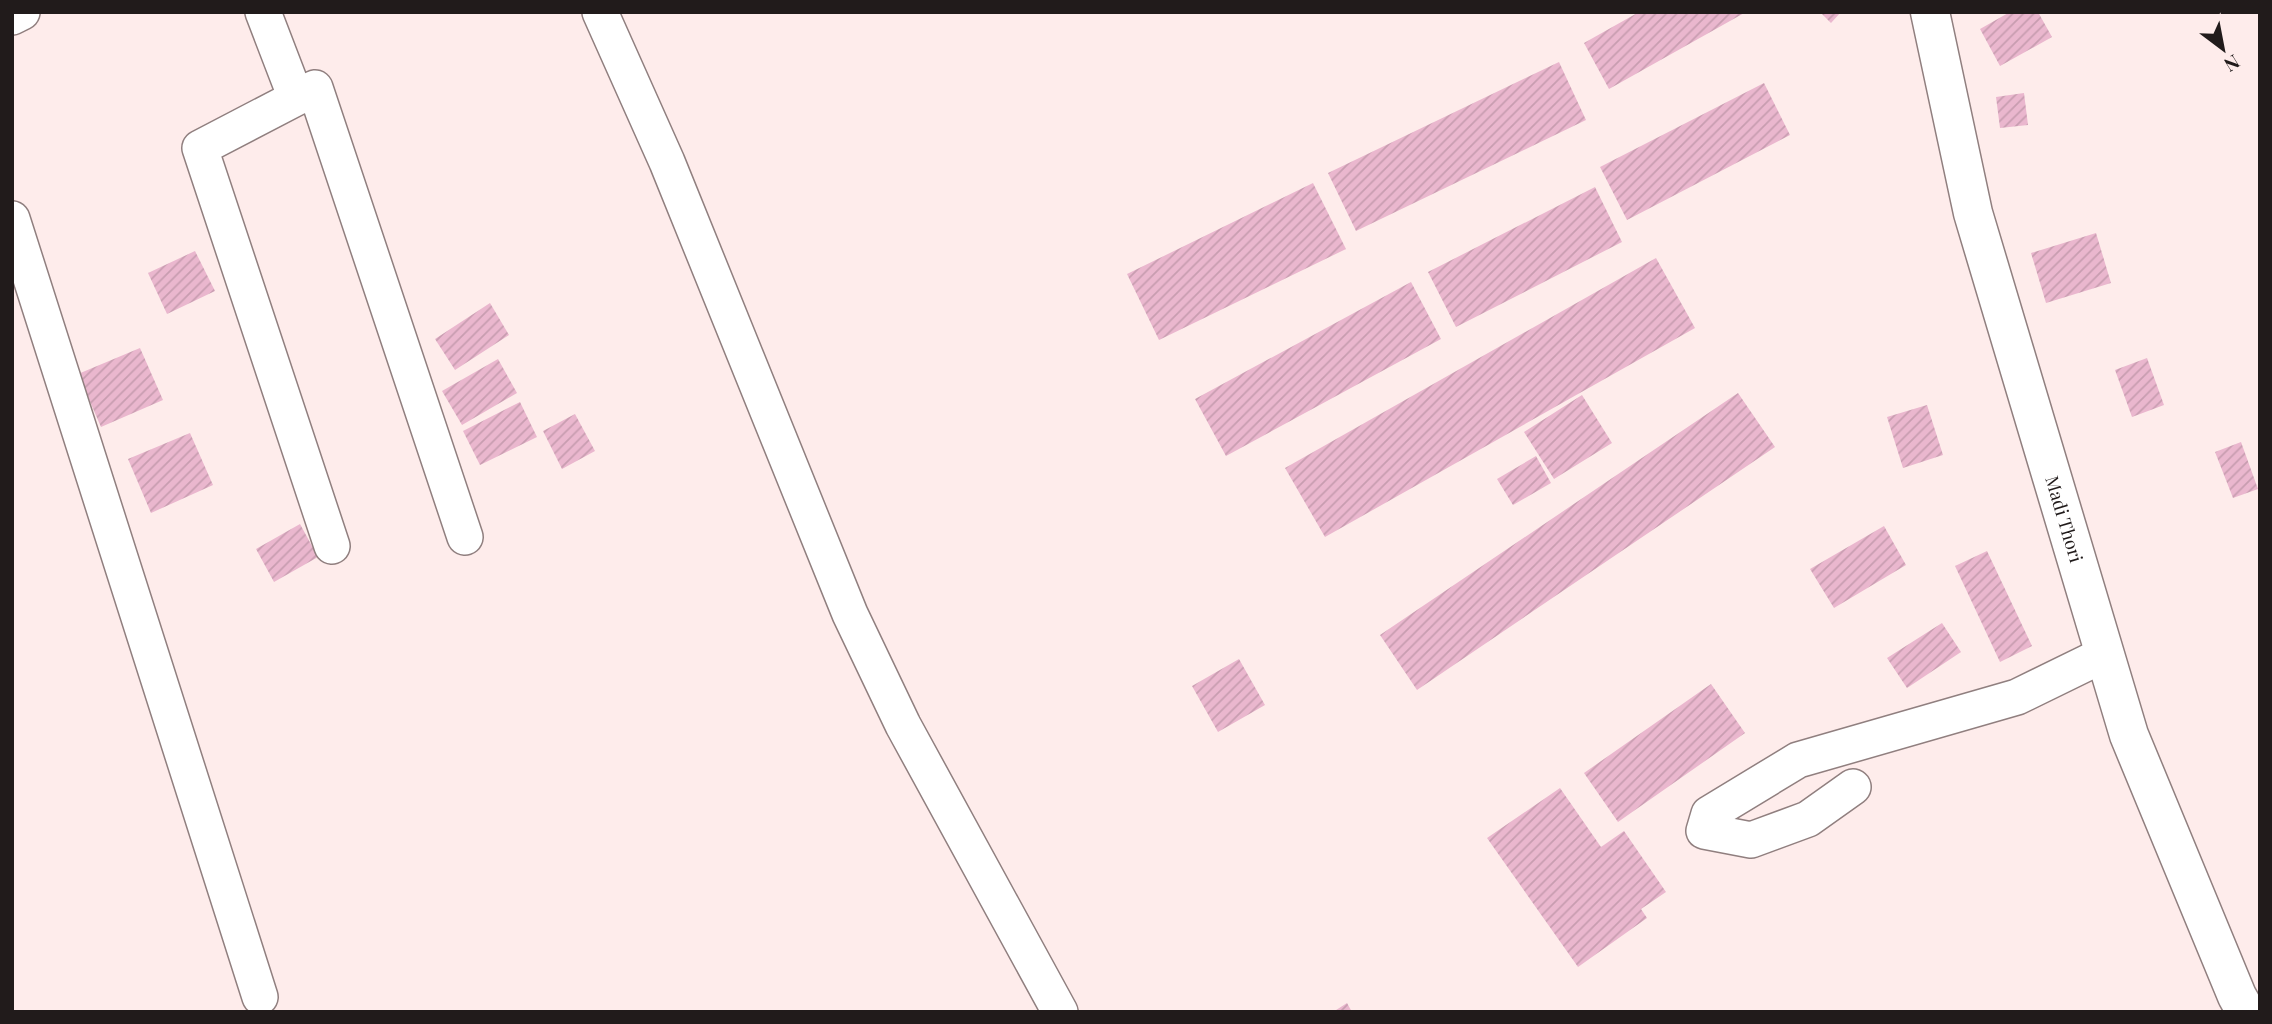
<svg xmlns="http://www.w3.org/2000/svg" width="2272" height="1024" font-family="'Playfair Display',serif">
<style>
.building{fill:url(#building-hatch)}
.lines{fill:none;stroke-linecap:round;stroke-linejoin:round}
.street-casing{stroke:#907f7f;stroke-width:38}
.secondary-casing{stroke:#907f7f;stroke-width:41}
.street{stroke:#fff;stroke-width:35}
.secondary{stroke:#fff;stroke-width:38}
.labels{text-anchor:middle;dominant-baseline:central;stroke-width:5;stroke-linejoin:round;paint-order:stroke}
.street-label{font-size:18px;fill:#211b1b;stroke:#feeceb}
</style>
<defs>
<pattern id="building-hatch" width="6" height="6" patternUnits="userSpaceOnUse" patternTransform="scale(1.75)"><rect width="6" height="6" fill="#eab7ce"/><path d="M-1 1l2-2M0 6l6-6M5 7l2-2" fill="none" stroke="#c89db0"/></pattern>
</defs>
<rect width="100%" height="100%" fill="#feeceb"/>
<!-- building -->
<path class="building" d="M1639,12H1746L1609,89L1584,43Z
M1820,12H1841L1831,23Z
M2010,12H2038L2052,37L2000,66L1980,29Z
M1559,62L1586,120L1356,231L1328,173Z
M1764,83L1790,135L1627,220L1600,167Z
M2024,93L2028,125L2000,128L1996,97Z
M1313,183L1346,249L1159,340L1127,274Z
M1595,187L1622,242L1456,327L1428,272Z
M2096,233L2111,283L2046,303L2031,253Z
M195,251L215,291L167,314L148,273Z
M1656,258L1695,328L1325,537L1285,468Z
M1411,282L1441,339L1226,456L1195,399Z
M490,303L509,335L455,370L435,339Z
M140,348L163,400L101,427L78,374Z
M2147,358L2164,405L2132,417L2115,370Z
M498,359L517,393L462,425L442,391Z
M1738,393L1775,447L1417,690L1380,635Z
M1582,395L1612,443L1554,479L1524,432Z
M520,402L537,437L480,465L463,431Z
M1927,405L1943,455L1903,468L1887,417Z
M575,414L595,451L562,469L543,431Z
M190,433L213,485L151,513L128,459Z
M2241,442L2258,489L2233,498L2215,452Z
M1536,456L1551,483L1513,505L1497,479Z
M300,524L318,557L274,582L256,549Z
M1884,526L1906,565L1834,608L1810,569Z
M1987,551L2032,646L2000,662L1955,566Z
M1942,623L1961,652L1907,688L1887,658Z
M1239,659L1265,705L1218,732L1192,686Z
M1711,684L1745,733L1618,822L1584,773Z
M1560,788L1601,847L1624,831L1666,892L1641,909L1647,918L1578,967L1487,838Z
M1347,1003L1352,1012H1333Z"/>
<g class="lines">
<!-- street casing -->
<g class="street-casing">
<path id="street" d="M263,12L296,98L200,148L332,546
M600,12L667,162L850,614L903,725L1060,1012
M12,17L22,12
M296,98L315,88L465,537
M12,219L260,997
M1853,787L1808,819L1751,840L1704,831L1709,814L1798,760L2017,697L2105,654"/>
</g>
<!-- secondary casing -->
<g class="secondary-casing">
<g id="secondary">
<path id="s1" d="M1930,12L1973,213L2129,735L2237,996L2246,1012"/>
</g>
</g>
<!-- street -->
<use href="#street" class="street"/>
<!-- secondary -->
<use href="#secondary" class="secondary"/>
</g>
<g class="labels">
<!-- street labels -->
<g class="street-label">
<text stroke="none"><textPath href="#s1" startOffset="525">Madi Thori</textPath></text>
</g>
</g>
<!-- border -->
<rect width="2272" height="1024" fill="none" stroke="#211b1b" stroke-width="28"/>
<!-- north arrow -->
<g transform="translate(2223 49) rotate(148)" stroke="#feeceb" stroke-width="5" paint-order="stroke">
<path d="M0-5L12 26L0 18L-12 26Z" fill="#211b1b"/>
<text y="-10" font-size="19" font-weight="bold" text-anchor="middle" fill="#211b1b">N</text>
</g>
</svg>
